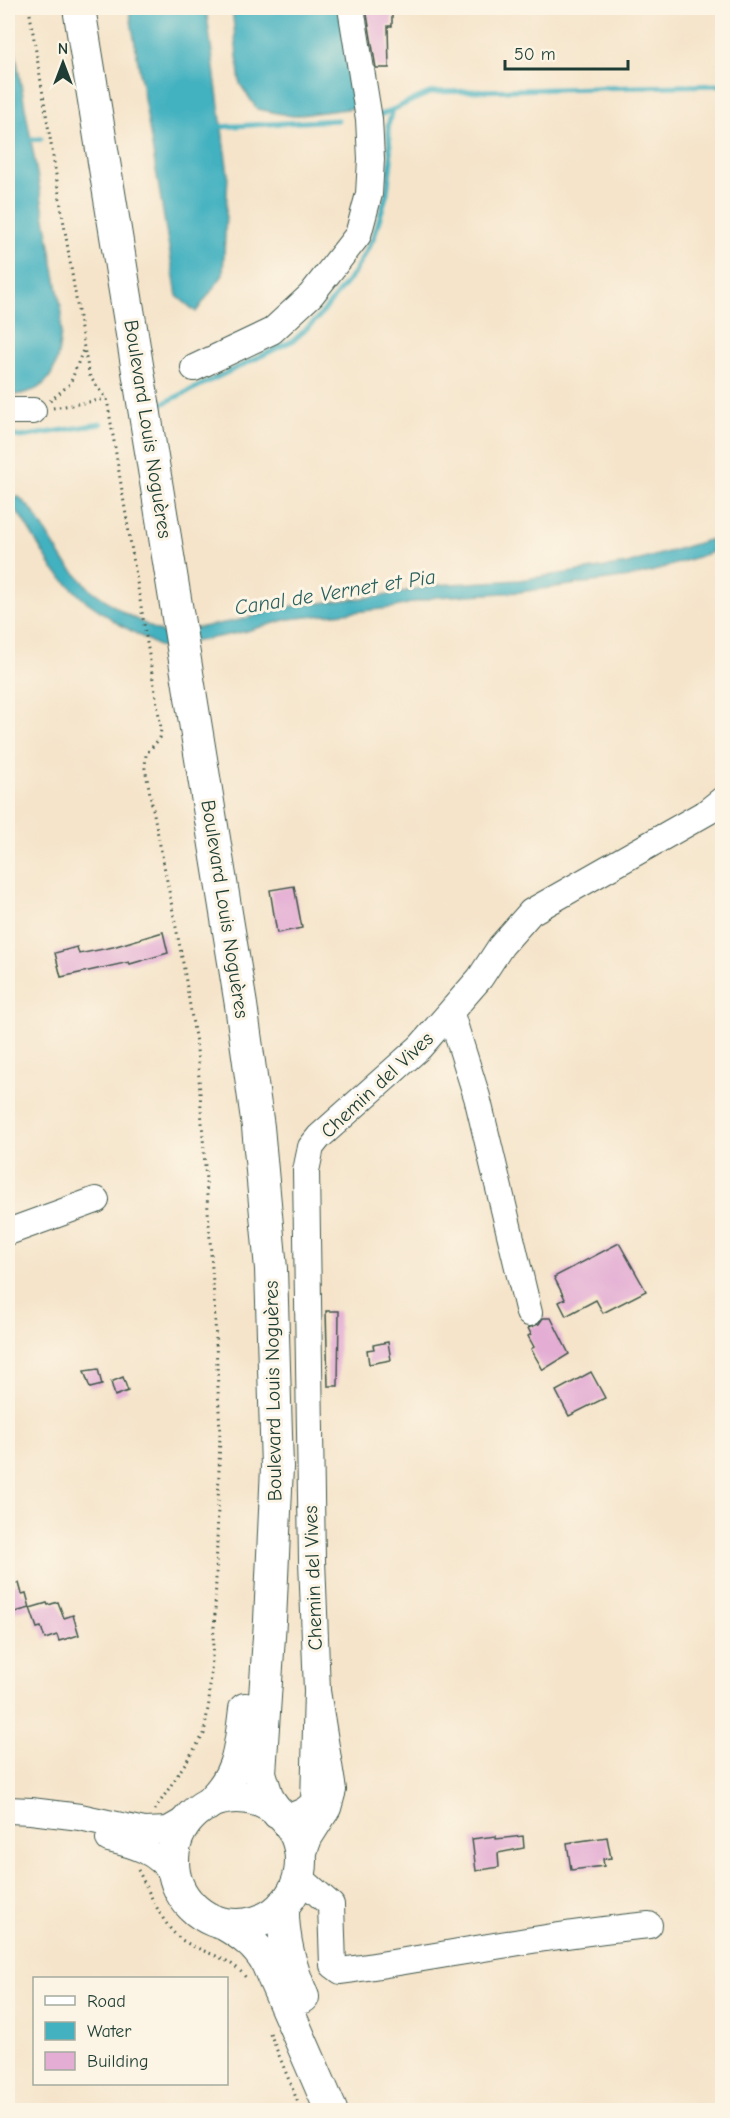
<svg xmlns="http://www.w3.org/2000/svg" width="730" height="2118" font-family="'Comic Neue',sans-serif">
<style>
.water{fill:#43b1c0;stroke:#31777a;stroke-width:1.5}
.lines{fill:none;stroke-linecap:round;stroke-linejoin:round}
.stream{stroke:#43b1c0;stroke-width:5}
.building{fill:#e4aed4}
.minor-casing{stroke:#3f564a;stroke-width:28}
.major-casing{stroke:#3f564a;stroke-width:34}
.path{stroke:#3f564a;stroke-width:3;stroke-dasharray:1.5 4.5;stroke-linecap:butt}
.minor{stroke:#fff;stroke-width:26}
.major{stroke:#fff;stroke-width:32}
.labels{text-anchor:middle;dominant-baseline:central;stroke-width:6;stroke-linejoin:round;paint-order:stroke}
.street-label{font-size:20px;fill:#1f3d34;stroke:#fcf5e5}
.water-label{font-size:21px;font-style:italic;fill:#2a605e;stroke:#fcf5e5}
</style>
<rect width="100%" height="100%" fill="#fcf5e5"/>
<filter id="ink" filterUnits="userSpaceOnUse"><feTurbulence type="fractalNoise" baseFrequency=".0167" numOctaves="2"/><feDisplacementMap in="SourceGraphic" scale="12" xChannelSelector="R" yChannelSelector="G"/><feConvolveMatrix kernelMatrix="1 2 1 2 8 2 1 2 1" color-interpolation-filters="sRGB"/></filter>
<filter id="wash" filterUnits="userSpaceOnUse"><feTurbulence type="fractalNoise" baseFrequency=".008" numOctaves="4" result="noise"/><feDisplacementMap in="SourceGraphic" scale="24" xChannelSelector="R" yChannelSelector="G"/><feGaussianBlur stdDeviation="1.35" result="paint"/><feColorMatrix in="noise" values="0 0 0 0 0 0 0 0 0 0 0 0 0 0 0 0 0 1.4 0 .05"/><feComposite in="paint" operator="in"/></filter>
<g filter="url(#wash)">
<rect width="100%" height="100%" fill="#f5e4ca"/>
<!-- water -->
<path class="water" d="M129,8H206L228,174L223,275L196,312L177,296Z
M232,8H343L354,108L292,116L257,109L240,84Z
M8,12L62,313C60,339 62,381 31,391C23,394 15,395 8,396Z
M8,496L19,497L32,510L64,561L90,589L126,614L164,634L240,620L286,607L389,595L434,585L519,580L627,564L722,536V549L651,572L629,577L520,592L436,597L391,608L289,619L243,632L162,648L119,624L83,599L53,569L22,518L14,509H8Z"/>
<g class="lines">
<!-- stream -->
<path class="stream" d="M379,115C398,109 414,98 433,92L722,85
M217,127L338,120
M24,140L41,139
M162,404L294,340L318,318L353,274L374,237L387,193L391,161L388,125L393,110
M8,435L21,437L101,424"/>
</g>
<g id="blocks">
<!-- building -->
<path class="building" d="M366,8H392V26H388L389,68H376Z
M294,886L302,928L277,933L270,890Z
M163,932L168,953L130,964L129,962L61,977L55,953L77,947L79,954L113,947Z
M619,1243L646,1291L603,1313L596,1300L566,1316L559,1302L565,1299L554,1277Z
M326,1311H339L338,1386H328Z
M543,1318H551L569,1354L543,1370L531,1349L534,1347L528,1336L531,1334L528,1328L539,1324Z
M388,1342L391,1360L369,1364L367,1350L374,1349L373,1345Z
M98,1369L102,1385L90,1388L84,1371Z
M591,1372L605,1398L569,1416L556,1391Z
M123,1377L128,1391L115,1396L111,1382Z
M19,1583L22,1594L26,1593L30,1608L11,1613L10,1610L8,1611V1585Z
M58,1602L64,1618L73,1615L79,1635L59,1641L57,1635L45,1639L41,1627L37,1628L30,1608L47,1603L48,1605Z
M496,1836V1839L523,1836L524,1848L498,1853L499,1867L476,1871L472,1839Z
M607,1837L611,1858L603,1859L604,1866L571,1870L567,1843Z"/>
</g>
</g>
<g filter="url(#ink)">
<use href="#blocks" fill-opacity="0" stroke="#3f564a" stroke-width="1.5"/>
<g class="lines">
<!-- minor casing -->
<g class="minor-casing">
<path id="minor" d="M194,368L272,331L311,295L358,235L369,194L371,159L369,119L351,8
M8,411H33
M451,1014L477,1097L529,1313
M8,1232L96,1200
M317,1691L312,1560L306,1171L311,1147L319,1137L420,1047L480,978L501,946L531,912L707,812L722,800
M8,1810L31,1811L80,1817L144,1831L168,1830L189,1818
M285,1819L304,1811L314,1803L317,1691L333,1790L328,1808L309,1838L301,1860
M109,1839C136,1845 156,1851 174,1875
M299,1877L331,1905L333,1965L341,1971C443,1956 545,1935 649,1925"/>
</g>
<!-- major casing -->
<g class="major-casing">
<path id="major" d="M79,8L241,1005L258,1127L271,1269L277,1467L270,1621L260,1773L268,1799L278,1813
M173 1861a64 64 0 1 1 128 0a64 64 0 1 1-128 0Z
M207,1805C239,1777 240,1749 245,1709
M283,1905C282,1938 290,1967 303,1997
M224,1924C243,1935 256,1944 267,1963L331,2110"/>
</g>
<!-- path -->
<path class="path" d="M29,8L84,348L90,377L107,399L161,728L160,738L146,754L145,768L183,963L197,1049L214,1298L220,1433L215,1613L209,1702L204,1734L155,1810
M50,401L70,384L83,350
M53,408L107,399
M138,1870C149,1891 163,1927 182,1940C203,1954 231,1956 246,1978
M270,2033L301,2110"/>
<!-- minor -->
<use href="#minor" class="minor"/>
<!-- major -->
<use href="#major" class="major"/>
</g>
</g>
<g class="labels">
<!-- street labels -->
<g class="street-label">
<text transform="translate(148 429) rotate(81)">Boulevard Louis Noguères</text>
<text transform="translate(225 909) rotate(81)">Boulevard Louis Noguères</text>
<text transform="translate(377 1085) rotate(-43)">Chemin del Vives</text>
<text transform="translate(273 1391) rotate(-91)">Boulevard Louis Noguères</text>
<text transform="translate(313 1578) rotate(-92)">Chemin del Vives</text>
</g>
<!-- water labels -->
<g class="water-label">
<text transform="translate(335 592) rotate(-9)">Canal de Vernet et Pia</text>
</g>
</g>
<!-- margin -->
<rect width="730" height="2118" fill="none" stroke="#fcf5e5" stroke-width="30"/>
<!-- legend -->
<rect x="33" y="1977" width="195" height="108" fill="#fcf5e5" stroke="#a4ab9e" stroke-width="1.5"/>
<rect x="45" y="1996" width="30" height="9" fill="#ffffff" stroke="#a4ab9e" stroke-width="1.5"/>
<text x="87" y="2007" font-size="18" fill="#1f3d34">Road</text>
<rect x="45" y="2022" width="30" height="18" fill="#43b1c0" stroke="#a4ab9e" stroke-width="1.5"/>
<text x="87" y="2037" font-size="18" fill="#1f3d34">Water</text>
<rect x="45" y="2052" width="30" height="18" fill="#e4aed4" stroke="#a4ab9e" stroke-width="1.5"/>
<text x="87" y="2067" font-size="18" fill="#1f3d34">Building</text>
<!-- north arrow -->
<g transform="translate(63 63)" stroke="#fcf5e5" stroke-width="4.5" paint-order="stroke">
<path d="M0-4.5L10 22L0 15L-10 22Z" fill="#1f3d34"/>
<text y="-9" font-size="16" font-weight="bold" text-anchor="middle" fill="#1f3d34">N</text>
</g>
<!-- scale -->
<path d="M505 60v9h123v-9" fill="none" stroke="#1f3d34" stroke-width="3"/>
<text x="514" y="60" font-size="18" fill="#1f3d34" stroke="#fcf5e5" stroke-width="4.5" paint-order="stroke">50 m</text>
</svg>
